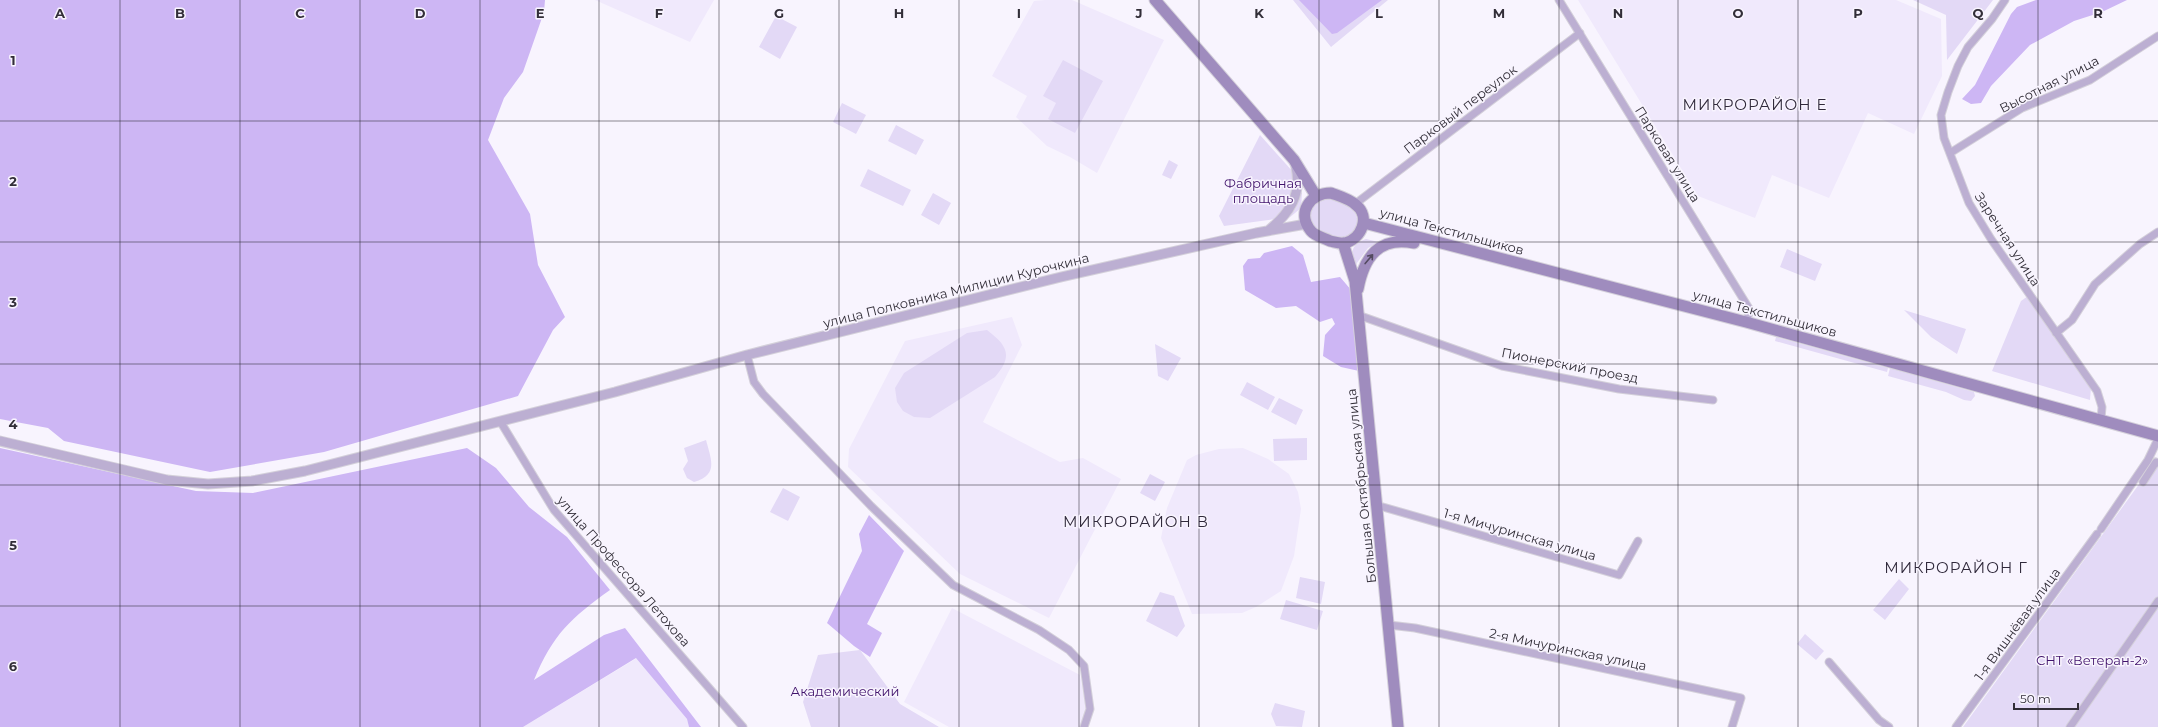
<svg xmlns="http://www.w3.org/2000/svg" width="2158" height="727" font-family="Montserrat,sans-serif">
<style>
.built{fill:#f0e9fc}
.green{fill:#e3d9f6}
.forest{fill:#cdb6f4}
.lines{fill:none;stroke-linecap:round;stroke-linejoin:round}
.minor-casing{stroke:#d4d0da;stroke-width:9}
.tertiary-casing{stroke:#d4d0da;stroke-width:11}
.secondary-casing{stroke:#d4d0da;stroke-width:13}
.minor{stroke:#bcafd2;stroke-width:7}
.tertiary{stroke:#bcafd2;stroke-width:9}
.secondary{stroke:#9f8cbe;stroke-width:11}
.oneway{stroke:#534a60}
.grid{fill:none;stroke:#322e38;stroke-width:1;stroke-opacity:0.55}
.labels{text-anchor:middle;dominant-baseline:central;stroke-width:3;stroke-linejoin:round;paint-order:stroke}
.street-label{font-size:13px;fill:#322e38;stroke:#f8f4fe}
.park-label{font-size:13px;fill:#40126b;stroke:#f8f4fe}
.quarter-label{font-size:15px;letter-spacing:1px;fill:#30293b;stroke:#f8f4fe}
.grid-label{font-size:13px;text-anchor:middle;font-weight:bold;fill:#322e38;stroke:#f8f4fe;stroke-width:3;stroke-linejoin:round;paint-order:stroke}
</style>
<rect width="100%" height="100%" fill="#f8f4fe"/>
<!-- built -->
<path class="built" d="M595,0H714L690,42Z
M1045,0H1072L1164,40L1097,173L1070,157L1047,146L1016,117L1027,96L992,76L1034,1Z
M1578,0H1896L1941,19L1942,76L1914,134L1868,113L1829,198L1772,175L1755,218L1698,196Z
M1012,317L1022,345L983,422L1060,462L1083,458L1121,479L1049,618L960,574L848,467L849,449L905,341Z
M1243,448L1268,459L1289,474L1298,492L1301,509L1294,556L1281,591L1256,607L1242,613L1192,614L1161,538L1167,508L1187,460L1196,455L1219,449Z
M952,608L1080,675L1087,713L1083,727H949L904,702Z
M637,658L687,719L689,727H523Z"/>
<!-- green -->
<path class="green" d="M1293,0H1388L1331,47Z
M1913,0H1993L1947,60L1946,15Z
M776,16L797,27L780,59L759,47Z
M1063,60L1103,81L1075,133L1048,119L1056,103L1043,96Z
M842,103L866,115L856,134L833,122Z
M896,125L924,140L916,155L888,141Z
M1260,135L1294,173V185L1290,202L1275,219L1224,226L1219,216Z
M1169,160L1178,165L1171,179L1162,175Z
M868,169L911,190L903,206L860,186Z
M1299,191L1302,193L1301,208L1289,218Z
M933,193L951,203L939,225L921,215Z
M1327,198C1347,203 1369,214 1350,236L1338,239C1331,236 1323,234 1317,229C1301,218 1313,203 1327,198Z
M1366,239L1379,242L1368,248L1354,267C1349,254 1352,243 1366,239Z
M1787,249L1822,264L1815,281L1780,267Z
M2028,296L2091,387L2090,400L1992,371L2021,301Z
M1904,310L1966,329L1957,354L1931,337Z
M987,330C1008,346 1013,356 995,377L930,418L914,417L903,411L897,402L895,388L904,373L967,333Z
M1776,337L1888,368L1887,372L1775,341Z
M1155,344L1181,358L1168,381L1158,376Z
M1890,368L1974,392L1975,396L1971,401L1964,400L1946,392L1888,376Z
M1247,382L1275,397L1268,410L1240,395Z
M1279,398L1303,410L1296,425L1271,412Z
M1307,438V460L1274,461L1273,439Z
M706,440C711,459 719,475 694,482L687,478L683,469L688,461L684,448Z
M2153,465L2158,467V727H1963Z
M1150,474L1165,482L1155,501L1140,493Z
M783,488L800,497L788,521L770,512Z
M1300,577L1325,582L1321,604L1296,598Z
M1899,579L1909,589L1885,620L1873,610Z
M1160,592L1174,596L1185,626L1177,637L1146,621Z
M1286,600L1323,611L1317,630L1280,619Z
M1805,634L1824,651L1816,660L1797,644Z
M860,650L900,704L939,727H811L803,702L818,655Z
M1275,703L1305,711L1302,727L1276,726L1271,714Z"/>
<!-- forest -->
<path class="forest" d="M0,0H545L544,12L523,72L504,98L488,140L530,214L538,265L565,317L553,330L518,396L324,452L210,472L64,441L48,428L0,419Z
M1299,0H1382L1337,33L1332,34Z
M2036,0H2127L2102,12L2074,21L2030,45L1991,86L1981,103L1971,104L1962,99L1975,85L2011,14L2017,7Z
M1292,246L1303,255L1311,282L1340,277L1352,291L1359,371L1341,367L1323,356L1325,335L1335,324L1332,318L1320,322L1296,306L1276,308L1245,290L1243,266L1248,259L1260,258L1264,253Z
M0,448L196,491L253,493L467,448L496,468L529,507L567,537L610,590C571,618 553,634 534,680L604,635L625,628L701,727H689L687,719L636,658L523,727H0Z
M869,515L904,551L867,624L882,633L870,657L854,646L827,623L862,551L859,534Z"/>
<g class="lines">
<!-- minor casing -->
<g class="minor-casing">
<path id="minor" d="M1559,0L1750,310L1746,322
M2005,0L1992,19L1968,47L1958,66L1948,92L1941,115L1944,138L1969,203L1991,239L2097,391L2102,407L2101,419
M1950,153L2022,108L2090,80L2158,36
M1355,204L1580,33
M1358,315L1502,366L1619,389L1713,400
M2056,333L2072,320L2095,284L2140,244L2158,232
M747,355L754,382L763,394L871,506L953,585L1039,630L1069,650L1084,666L1090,709L1084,727
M500,421L554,510L743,727
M2143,482L2156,462L2158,463
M1376,505L1619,575L1638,541
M2101,529L2148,460L2158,439
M1389,625L1415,628L1741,698L1732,727
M1829,662L1879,720L1889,727
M1956,727L2097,534
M2070,727L2158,601"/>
</g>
<!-- tertiary casing -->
<g class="tertiary-casing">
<path id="tertiary" d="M1269,230C1290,213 1302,194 1296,167
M0,441L167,480L208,484L252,481L305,471L615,392L747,355L1061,277L1256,233L1306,224"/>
</g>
<!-- secondary casing -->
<g class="secondary-casing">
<path id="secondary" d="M1155,0L1294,160L1316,196
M1331,193C1339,196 1350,199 1356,205C1371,217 1361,239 1345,243C1339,244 1335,242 1330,241C1324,238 1315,236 1311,231C1296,213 1310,193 1331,193Z
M1364,223L1746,322L2158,436
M1343,243L1355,281L1398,727
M1358,289C1364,257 1379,236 1414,243"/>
</g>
<!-- minor -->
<use href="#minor" class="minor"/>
<!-- tertiary -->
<use href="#tertiary" class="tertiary"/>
<!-- secondary -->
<use href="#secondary" class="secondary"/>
</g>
<!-- one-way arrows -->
<defs><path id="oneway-shaft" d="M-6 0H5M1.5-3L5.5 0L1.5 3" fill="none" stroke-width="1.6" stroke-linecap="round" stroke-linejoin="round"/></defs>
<use class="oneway" href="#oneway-shaft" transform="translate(1369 259) rotate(-50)"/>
<!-- grid -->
<path class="grid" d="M120,0V727M240,0V727M360,0V727M480,0V727M599,0V727M719,0V727M839,0V727M959,0V727M1079,0V727M1199,0V727M1319,0V727M1439,0V727M1559,0V727M1678,0V727M1798,0V727M1918,0V727M2038,0V727M0,121H2158M0,242H2158M0,364H2158M0,485H2158M0,606H2158"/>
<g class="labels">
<!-- street labels -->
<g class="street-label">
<text transform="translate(2049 84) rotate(-27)">Высотная улица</text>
<text transform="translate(1460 109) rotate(-37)">Парковый переулок</text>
<text transform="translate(1668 154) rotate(58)">Парковая улица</text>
<text transform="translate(1452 231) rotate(15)">улица Текстильщиков</text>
<text transform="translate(2008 239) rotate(57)">Заречная улица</text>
<text transform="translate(956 290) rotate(-14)">улица Полковника Милиции Курочкина</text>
<text transform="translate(1765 313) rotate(15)">улица Текстильщиков</text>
<text transform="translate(1570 365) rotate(11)">Пионерский проезд</text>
<text transform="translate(1361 486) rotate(-96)">Большая Октябрьская улица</text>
<text transform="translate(1520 534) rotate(16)">1-я Мичуринская улица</text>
<text transform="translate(624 571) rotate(49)">улица Профессора Летохова</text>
<text transform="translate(2017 624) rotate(-54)">1-я Вишнёвая улица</text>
<text transform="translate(1568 649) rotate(12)">2-я Мичуринская улица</text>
</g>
<!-- park labels -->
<g class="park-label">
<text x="1263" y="183">Фабричная<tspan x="1263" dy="15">площадь</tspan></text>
<text x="2092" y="660">СНТ «Ветеран-2»</text>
<text x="845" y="691">Академический</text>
</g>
<!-- quarter labels -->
<g class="quarter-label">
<text x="1755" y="104">МИКРОРАЙОН Е</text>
<text x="1136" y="521">МИКРОРАЙОН В</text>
<text x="1956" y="567">МИКРОРАЙОН Г</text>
</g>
</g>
<g class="grid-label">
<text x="60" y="18">A</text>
<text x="180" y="18">B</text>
<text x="300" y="18">C</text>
<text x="420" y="18">D</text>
<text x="540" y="18">E</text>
<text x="659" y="18">F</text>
<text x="779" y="18">G</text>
<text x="899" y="18">H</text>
<text x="1019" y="18">I</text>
<text x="1139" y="18">J</text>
<text x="1259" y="18">K</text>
<text x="1379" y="18">L</text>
<text x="1499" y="18">M</text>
<text x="1618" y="18">N</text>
<text x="1738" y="18">O</text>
<text x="1858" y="18">P</text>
<text x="1978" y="18">Q</text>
<text x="2098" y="18">R</text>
<text x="13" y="65">1</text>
<text x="13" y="186">2</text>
<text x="13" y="307">3</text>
<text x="13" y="429">4</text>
<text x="13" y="550">5</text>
<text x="13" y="671">6</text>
</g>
<!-- scale -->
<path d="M2014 703v6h64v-6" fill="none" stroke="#322e38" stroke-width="2"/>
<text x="2020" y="703" font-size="12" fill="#322e38" stroke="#f8f4fe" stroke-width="3" paint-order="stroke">50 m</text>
</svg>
